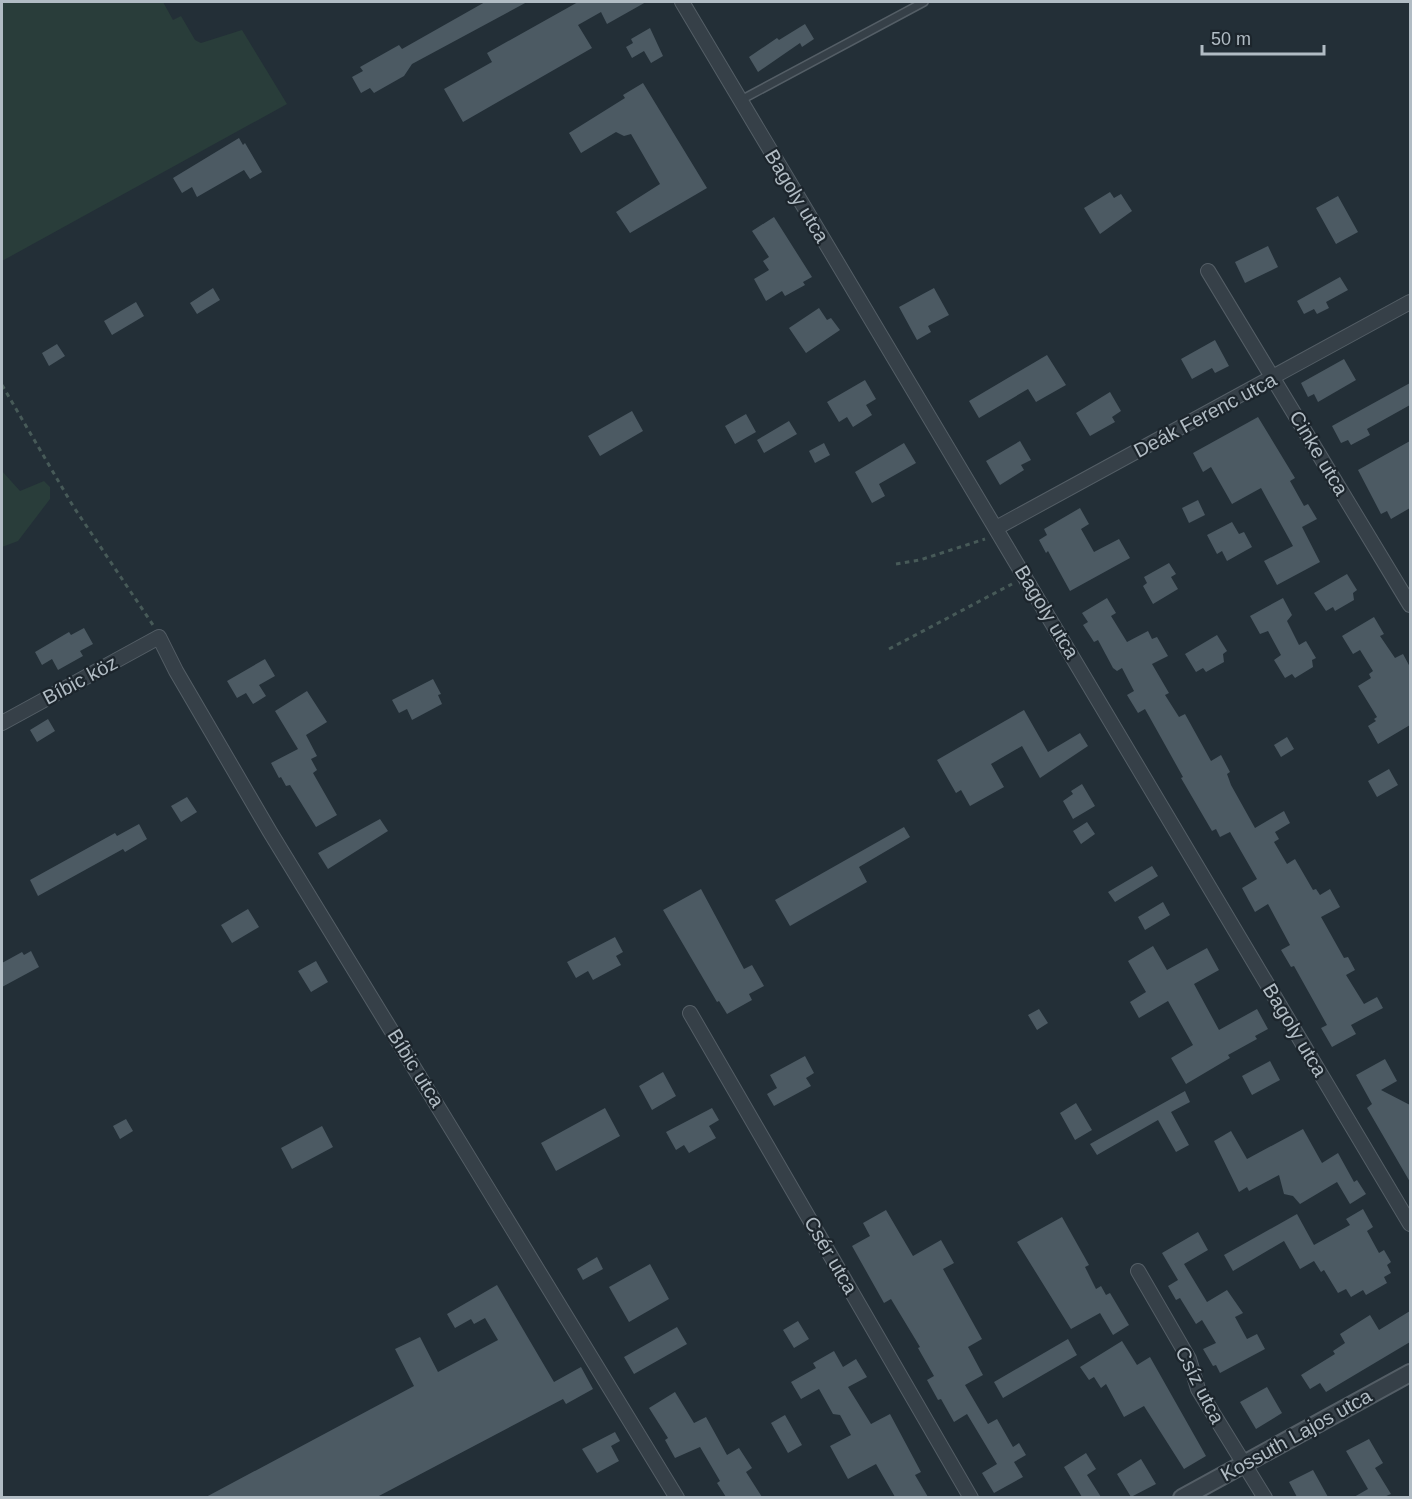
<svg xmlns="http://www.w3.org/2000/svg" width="1412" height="1499" font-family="Arial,sans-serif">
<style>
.green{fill:#293d3a}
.building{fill:#4c5a63}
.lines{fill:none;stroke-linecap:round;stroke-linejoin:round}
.service-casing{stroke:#545e66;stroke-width:10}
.minor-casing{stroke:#545e66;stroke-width:16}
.tertiary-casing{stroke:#545e66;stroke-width:20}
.path{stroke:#475a58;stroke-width:3;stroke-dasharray:4.5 4.5;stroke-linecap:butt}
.service{stroke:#364048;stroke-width:7}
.minor{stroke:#364048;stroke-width:14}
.tertiary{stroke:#364048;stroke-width:16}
.labels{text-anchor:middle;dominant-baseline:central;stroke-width:4.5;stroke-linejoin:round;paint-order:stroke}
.street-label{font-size:20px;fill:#b1bcc4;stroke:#1c252c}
</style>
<rect width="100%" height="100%" fill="#232f37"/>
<!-- green -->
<path class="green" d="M2,2H163L173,20L181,16L195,40L201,43L242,30L287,104L2,261Z
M2,471L20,491L44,481L50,487V499L18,541L2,547Z"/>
<!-- building -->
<path class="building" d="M485,2H527L412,64L404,76L374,93L370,88L361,93L352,77L363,71L360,67L399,45L402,49Z
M578,2H646L607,24L601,12L578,25L592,48L463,122L444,89L492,62L487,53Z
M805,24L814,39L802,47L800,43L758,72L749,57L777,38L779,40Z
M650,28L663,56L651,63L644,51L632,58L626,47L633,43L631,39Z
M643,83L707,188L630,233L616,212L660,184L631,134L624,136L616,132L581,153L569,133L625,98L623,95Z
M239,138L243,145L245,143L262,172L250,179L244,170L197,197L192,187L182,193L173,178Z
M1110,192L1114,198L1121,194L1132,211L1100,234L1084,208Z
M1338,196L1358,232L1336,244L1316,208Z
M774,217L812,277L803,282L805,285L785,296L782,291L766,301L754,279L769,270L763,261L769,257L752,231Z
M1268,246L1278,267L1245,283L1235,262Z
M1340,277L1348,290L1326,302L1329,308L1317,314L1314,309L1304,314L1297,301Z
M213,288L220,300L197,314L190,303Z
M934,288L949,315L928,326L931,332L917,340L899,307Z
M136,302L144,316L112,335L104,321Z
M819,308L827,320L831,318L840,330L806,353L789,328Z
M1215,340L1229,366L1215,373L1212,368L1192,379L1181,359Z
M57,344L65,356L49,366L42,353Z
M1047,355L1066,385L1036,402L1028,389L979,418L969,401Z
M1344,359L1356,380L1318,402L1314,394L1308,397L1301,383Z
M865,380L876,399L866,405L872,415L853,427L847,417L839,422L827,402Z
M1410,383V405L1367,429L1370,435L1351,445L1348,440L1341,443L1332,426Z
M1110,392L1121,411L1112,417L1115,422L1090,436L1076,413Z
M632,411L643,431L600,456L588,436Z
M746,414L756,432L735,444L725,426Z
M1258,417L1295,478L1290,481L1304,506L1308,504L1317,519L1302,527L1320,562L1277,585L1264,561L1293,546L1261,488L1232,504L1211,467L1203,472L1193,453Z
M789,421L797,434L764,453L757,440Z
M1020,441L1031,460L1021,465L1024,470L1000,485L986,461Z
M1410,441V508L1391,519L1387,511L1381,514L1358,470Z
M824,443L830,455L815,463L809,451Z
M904,443L916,463L879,484L885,496L872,503L855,472Z
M1198,500L1205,515L1189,523L1182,508Z
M1080,508L1089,524L1081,529L1094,552L1119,539L1130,558L1070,591L1048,551L1046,553L1039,540L1047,535L1044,529Z
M1232,522L1239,534L1244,532L1252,547L1227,561L1222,551L1217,554L1207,535Z
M1169,563L1176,574L1171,577L1178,589L1153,604L1143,586L1147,583L1144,577Z
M1347,574L1357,590L1353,593L1354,600L1335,611L1333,607L1326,611L1314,593Z
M1107,598L1116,613L1111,616L1127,642L1148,631L1152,639L1157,637L1168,656L1152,664L1169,693L1165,695L1179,717L1185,714L1211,761L1221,755L1230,772L1227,774L1231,785L1255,828L1284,811L1290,823L1275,832L1279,839L1274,842L1287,864L1295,859L1313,890L1316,889L1320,895L1330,889L1340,907L1321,917L1344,958L1348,957L1355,970L1346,975L1364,1004L1377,997L1383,1008L1351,1025L1356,1034L1332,1047L1321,1028L1327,1025L1294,966L1291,967L1281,950L1290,945L1268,904L1255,912L1242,888L1257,879L1230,832L1220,837L1216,829L1212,831L1181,778L1183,777L1145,709L1138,713L1127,695L1134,691L1122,668L1117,671L1113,668L1098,640L1094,642L1083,625L1088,622L1082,613Z
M1283,598L1292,615L1287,621L1299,645L1306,641L1316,658L1312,660L1313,667L1295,678L1292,674L1285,678L1274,660L1281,655L1268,631L1260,634L1250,616Z
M1374,617L1384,634L1380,636L1395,658L1403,654L1410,667V725L1378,744L1368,726L1376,721L1374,719L1377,717L1358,686L1371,678L1369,674L1373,671L1360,650L1353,654L1342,636Z
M84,628L93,644L80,651L83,656L58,670L52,659L42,665L35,652L69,632L71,635Z
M1217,635L1227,651L1223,654L1224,662L1206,672L1203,668L1196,672L1185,654Z
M265,659L275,676L259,685L266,696L253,704L246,693L237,698L227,681Z
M433,679L441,694L438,695L442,704L412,720L407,709L399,713L392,700Z
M307,691L327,722L306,735L317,756L311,759L317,770L313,773L337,815L316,827L290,785L286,786L281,777L279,778L271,763L298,749L275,711Z
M1024,710L1048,752L1080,733L1088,746L1040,778L1022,746L991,764L1004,787L970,806L961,790L956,793L937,760Z
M48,719L55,731L37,742L30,730Z
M1287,737L1294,749L1281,757L1274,745Z
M1389,769L1398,785L1377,797L1368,781Z
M1082,784L1095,806L1073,819L1063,801L1073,794L1071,791Z
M187,797L197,812L181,822L171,806Z
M380,819L388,831L328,869L318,853Z
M1087,822L1095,834L1081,844L1073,831Z
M139,824L147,839L125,852L123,849L38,896L30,880L115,833L117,836Z
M904,827L910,837L859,867L867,882L790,926L775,900Z
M1152,866L1158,876L1115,902L1108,892Z
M701,889L744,969L752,965L764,986L749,994L752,1000L727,1014L719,1001L717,1002L663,910Z
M1163,902L1170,915L1145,930L1138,917Z
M248,909L259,927L232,943L221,925Z
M615,937L623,952L616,956L621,965L593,980L588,971L576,978L567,962Z
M1153,946L1167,970L1207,948L1219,970L1194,984L1219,1030L1257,1009L1268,1029L1255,1036L1257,1039L1228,1055L1230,1058L1186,1084L1171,1058L1193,1045L1168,1001L1139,1018L1130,1002L1146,992L1128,961Z
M31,951L39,967L2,987V963L22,952L24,955Z
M316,961L328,982L311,992L298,971Z
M1039,1009L1048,1023L1037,1030L1028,1015Z
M805,1056L814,1073L806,1078L811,1086L774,1106L767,1094L777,1088L770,1075Z
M1385,1059L1397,1081L1381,1090L1410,1105V1182L1367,1108L1372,1104L1356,1075Z
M1270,1061L1280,1080L1252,1095L1242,1076Z
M663,1072L676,1096L652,1110L639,1086Z
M1185,1091L1190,1102L1171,1112L1189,1145L1176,1152L1158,1120L1097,1155L1090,1144Z
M1076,1103L1092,1130L1075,1140L1060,1113Z
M605,1108L620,1136L556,1171L541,1143Z
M712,1108L719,1120L709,1126L716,1138L689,1153L684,1145L676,1150L666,1132Z
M126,1119L133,1131L120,1139L113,1126Z
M322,1126L333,1147L292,1169L281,1148Z
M1303,1129L1322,1163L1338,1153L1354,1182L1357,1180L1366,1194L1350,1204L1337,1182L1300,1204L1293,1196L1284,1194L1279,1175L1249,1191L1247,1187L1239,1192L1214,1141L1231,1131L1247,1159Z
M1363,1209L1373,1227L1367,1231L1379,1253L1384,1250L1391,1262L1387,1265L1391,1273L1384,1277L1387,1283L1366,1295L1363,1290L1351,1297L1346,1289L1338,1293L1324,1270L1321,1272L1314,1261L1300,1269L1284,1241L1233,1271L1224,1255L1297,1214L1314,1245L1350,1225L1346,1219Z
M886,1210L913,1256L941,1240L954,1263L943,1269L982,1339L968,1347L983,1375L965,1385L988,1424L997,1419L1013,1447L1019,1443L1026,1455L1014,1462L1023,1477L994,1493L982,1473L997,1464L967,1414L954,1422L941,1399L938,1400L927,1380L934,1376L918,1348L920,1347L891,1299L884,1303L852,1246L870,1236L863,1223Z
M1062,1217L1089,1265L1085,1267L1096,1289L1101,1286L1106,1295L1110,1293L1129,1325L1113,1335L1100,1313L1071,1329L1017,1242Z
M1198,1232L1208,1250L1184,1264L1207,1302L1227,1290L1243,1313L1235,1317L1247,1339L1257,1334L1265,1349L1220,1373L1216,1365L1213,1366L1203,1349L1216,1343L1202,1320L1196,1324L1180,1298L1176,1300L1168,1286L1178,1280L1162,1253Z
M597,1257L603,1269L583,1280L577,1269Z
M650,1264L669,1299L629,1322L609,1287Z
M497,1285L554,1382L581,1367L593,1389L566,1404L563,1399L377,1497H206L414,1386L395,1349L420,1337L438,1372L498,1340L485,1318L474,1324L471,1319L455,1328L447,1314Z
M1410,1311V1342L1326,1392L1320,1383L1310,1389L1301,1375L1335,1354L1333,1351L1345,1343L1340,1334L1370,1315L1379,1330Z
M798,1321L809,1339L794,1348L783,1330Z
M677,1327L687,1344L634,1374L624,1357Z
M1068,1339L1077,1355L1003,1398L994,1382Z
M1122,1341L1137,1365L1150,1357L1206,1456L1184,1469L1144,1406L1124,1417L1106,1384L1101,1388L1094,1377L1089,1380L1080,1367Z
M834,1351L843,1367L856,1359L867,1377L848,1387L871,1424L890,1414L921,1472L915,1475L928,1497H895L876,1464L848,1479L830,1446L851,1435L840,1415L833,1414L819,1389L801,1399L791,1382L816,1368L813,1363Z
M1267,1387L1282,1413L1256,1429L1240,1402Z
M675,1392L694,1423L706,1417L727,1455L739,1448L752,1468L746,1472L762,1497H726L717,1483L720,1481L700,1447L675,1458L665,1440L668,1438L649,1408Z
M785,1415L802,1445L788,1453L771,1423Z
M615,1432L620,1441L611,1446L619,1461L597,1473L582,1449Z
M1369,1439L1383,1463L1375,1468L1391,1494L1384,1497H1354L1368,1489L1346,1451Z
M1086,1453L1096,1469L1087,1475L1101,1497H1082L1064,1467Z
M1141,1459L1156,1484L1131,1497L1117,1474Z
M1313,1470L1328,1497H1297L1289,1482Z"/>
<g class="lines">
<!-- service casing -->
<g class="service-casing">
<path id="service" d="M741,100L924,2"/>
</g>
<!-- minor casing -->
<g class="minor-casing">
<path id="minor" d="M682,2L1410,1224
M1208,271L1410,605
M998,527L1410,302
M2,723L159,637L176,671L270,832L677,1498
M690,1013L971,1498
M1138,1271L1189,1359L1198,1389L1265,1498"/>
</g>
<!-- tertiary casing -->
<g class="tertiary-casing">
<path id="tertiary" d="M1182,1498L1410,1373"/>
</g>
<!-- path -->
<path class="path" d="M2,385L73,506L153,625
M896,564L920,560L985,539
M889,649L1012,584"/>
<!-- service -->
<use href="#service" class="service"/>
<!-- minor -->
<use href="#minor" class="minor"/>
<!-- tertiary -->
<use href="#tertiary" class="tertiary"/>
</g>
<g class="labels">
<!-- street labels -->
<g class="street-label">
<text transform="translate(797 196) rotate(59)">Bagoly utca</text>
<text transform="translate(1205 415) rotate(-28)">Deák Ferenc utca</text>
<text transform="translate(1319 453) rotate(59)">Cinke utca</text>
<text transform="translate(1047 612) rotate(59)">Bagoly utca</text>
<text transform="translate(80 680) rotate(-28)">Bíbic köz</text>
<text transform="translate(1295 1030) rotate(59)">Bagoly utca</text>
<text transform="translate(416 1068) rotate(58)">Bíbic utca</text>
<text transform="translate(831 1255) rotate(60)">Csér utca</text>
<text transform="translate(1200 1385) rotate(63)">Csíz utca</text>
<text transform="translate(1296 1435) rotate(-29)">Kossuth Lajos utca</text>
</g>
</g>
<!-- border -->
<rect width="1412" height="1499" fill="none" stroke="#b1bcc4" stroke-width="6"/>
<!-- scale -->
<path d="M1202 45v9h122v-9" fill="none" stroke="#b1bcc4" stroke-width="3"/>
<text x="1211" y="45" font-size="18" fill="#b1bcc4" stroke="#1c252c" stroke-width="4.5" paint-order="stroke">50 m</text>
</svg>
